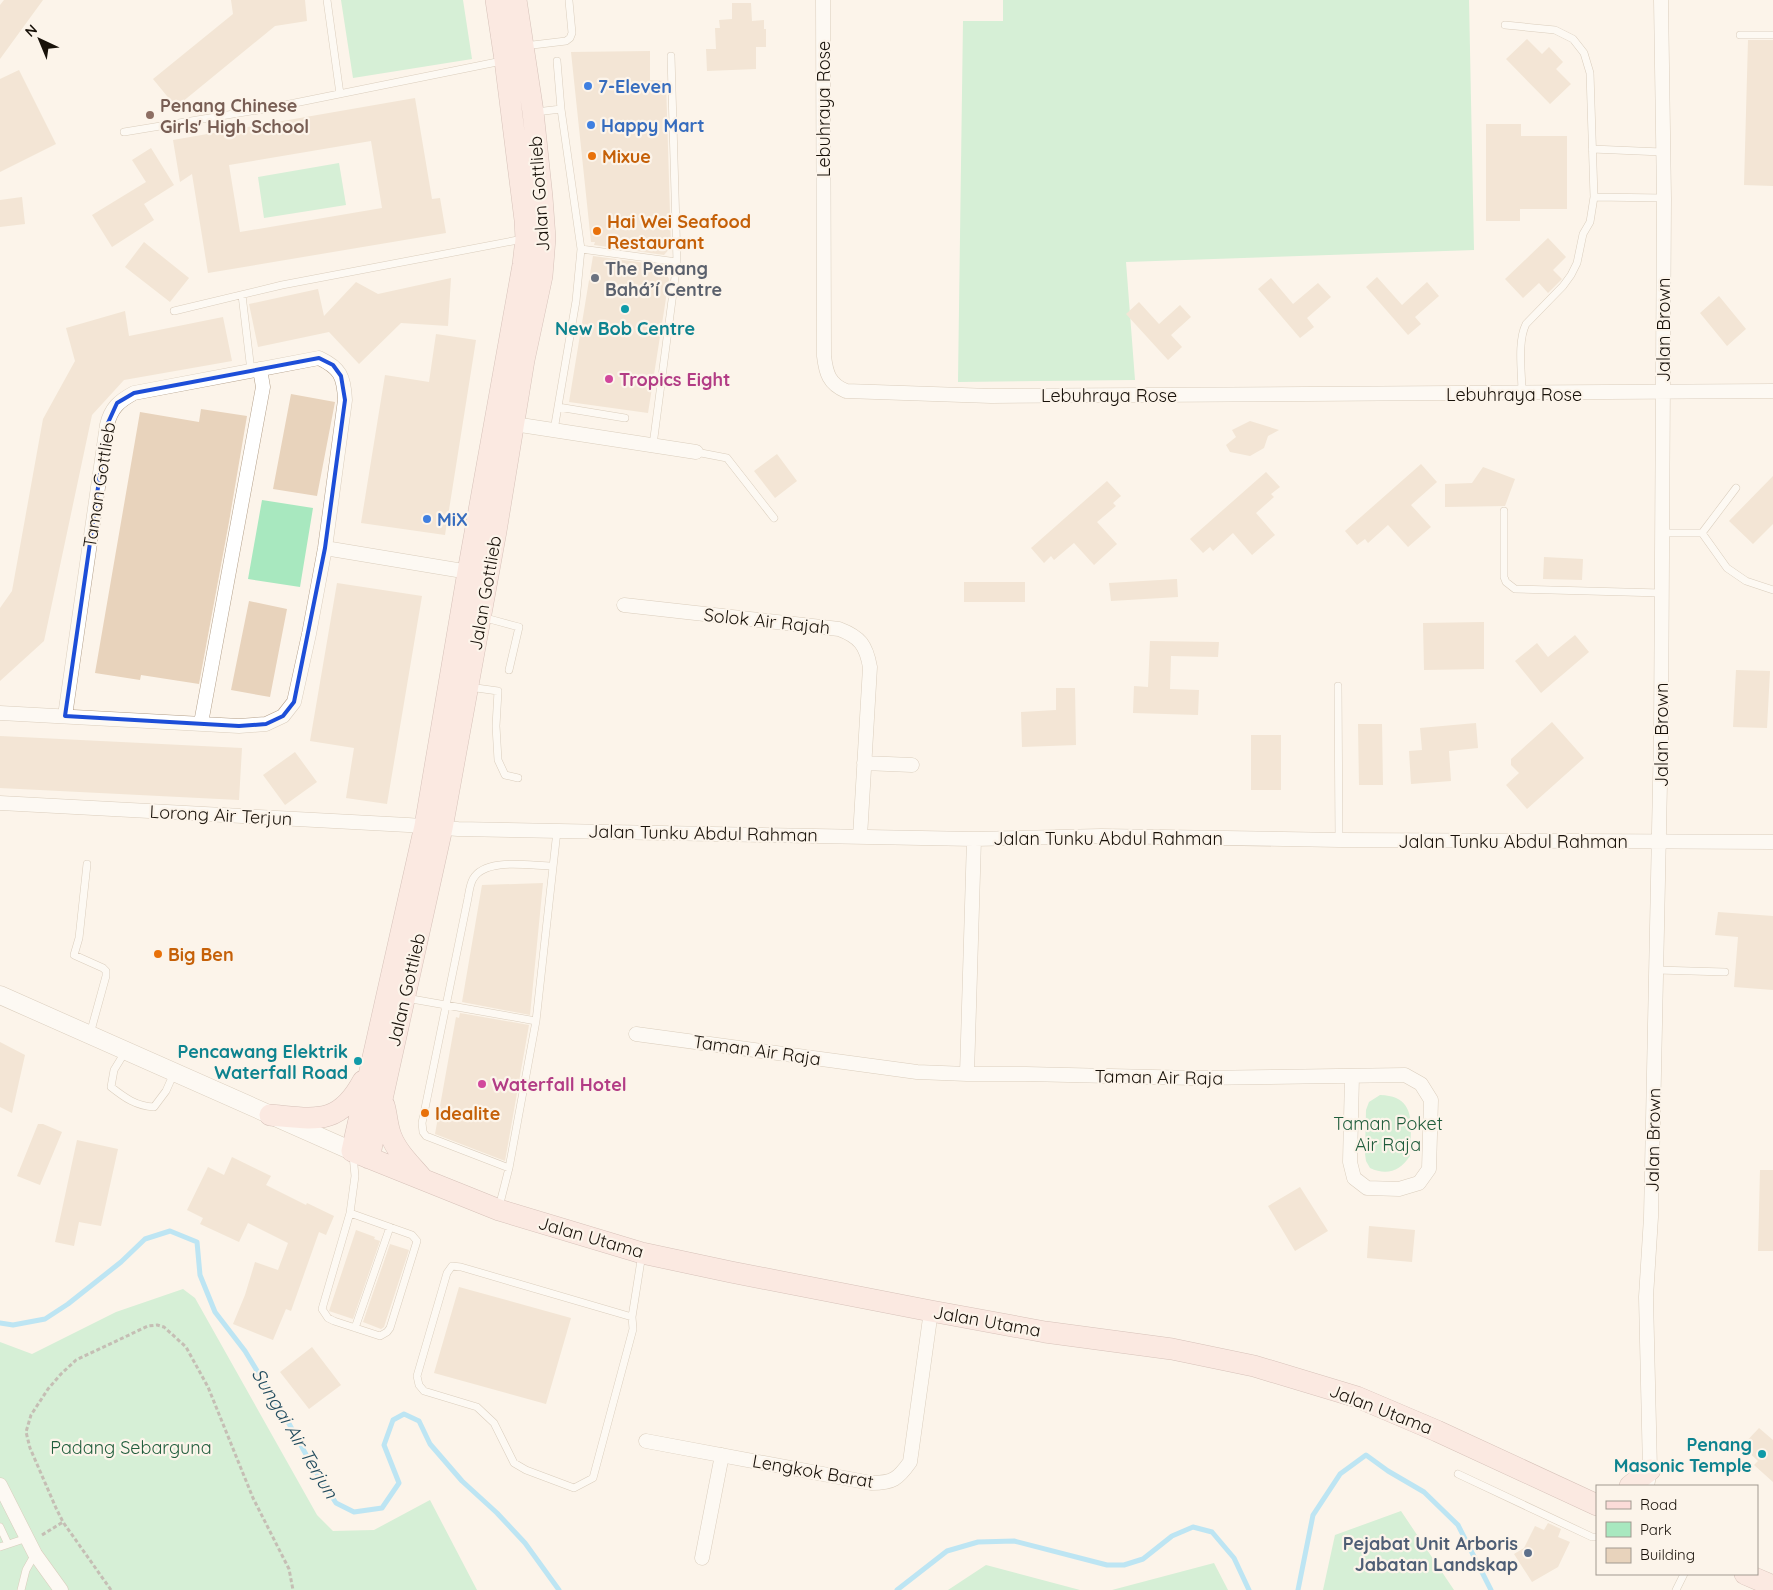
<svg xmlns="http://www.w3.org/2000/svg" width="1773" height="1590" font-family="Quicksand,sans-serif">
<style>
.green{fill:#a8e8bf}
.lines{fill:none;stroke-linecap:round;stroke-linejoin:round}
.stream{stroke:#72d2fe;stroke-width:5}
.building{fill:#e8d3bc;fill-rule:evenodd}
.service-casing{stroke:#b39f89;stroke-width:8}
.minor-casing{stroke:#b39f89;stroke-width:15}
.tertiary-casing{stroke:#b39f89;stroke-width:19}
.primary-casing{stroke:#aa857f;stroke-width:22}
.path{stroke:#847d74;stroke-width:3;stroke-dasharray:4 2.5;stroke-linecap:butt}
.service{stroke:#fff;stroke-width:7}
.minor{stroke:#fff;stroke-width:14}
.tertiary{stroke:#fff;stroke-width:18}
.primary{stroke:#fbdbd8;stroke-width:21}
.marked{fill:none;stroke:#1d4ed8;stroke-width:4;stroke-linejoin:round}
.shop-dot{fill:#3f7fe0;stroke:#fcf4ea;stroke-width:2}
.education-dot{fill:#8d6e63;stroke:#fcf4ea;stroke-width:2}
.food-dot{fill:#e8710a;stroke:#fcf4ea;stroke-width:2}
.worship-dot{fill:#6b7280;stroke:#fcf4ea;stroke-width:2}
.culture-dot{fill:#0f9aa8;stroke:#fcf4ea;stroke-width:2}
.hotel-dot{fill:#d1479c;stroke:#fcf4ea;stroke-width:2}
.service-dot{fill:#5c6f8a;stroke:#fcf4ea;stroke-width:2}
.labels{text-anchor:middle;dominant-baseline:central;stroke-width:4.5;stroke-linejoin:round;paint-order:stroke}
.shop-label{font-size:18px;font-weight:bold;fill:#366cbe;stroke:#fcf4ea;text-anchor:start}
.education-label{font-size:18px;font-weight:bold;fill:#785e54;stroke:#fcf4ea;text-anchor:start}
.street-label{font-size:18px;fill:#181109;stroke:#fcf4ea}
.food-label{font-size:18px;font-weight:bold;fill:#c56008;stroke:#fcf4ea;text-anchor:start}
.worship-label{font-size:18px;font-weight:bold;fill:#5b616d;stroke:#fcf4ea;text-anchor:start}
.culture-label{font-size:18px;font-weight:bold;fill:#0d838f;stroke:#fcf4ea;text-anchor:end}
.hotel-label{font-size:18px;font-weight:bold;fill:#b23c85;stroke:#fcf4ea;text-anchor:start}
.park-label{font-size:18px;fill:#205d3c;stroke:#fcf4ea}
.service-label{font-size:18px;font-weight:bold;fill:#4e5e75;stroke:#fcf4ea;text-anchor:end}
.water-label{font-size:19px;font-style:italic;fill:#224c5e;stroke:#fcf4ea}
</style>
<rect width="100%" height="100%" fill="#fcf4ea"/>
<!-- green -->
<path class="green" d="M341,0H463L472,59L353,78Z
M1003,0H1469L1474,250L1126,262L1135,380L958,382L963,21H1003Z
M339,163L346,205L264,218L258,177Z
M262,500L313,508L300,587L248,579Z
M1380,1095C1419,1096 1410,1128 1410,1156C1400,1171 1387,1176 1370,1168L1366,1161L1365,1154L1366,1110L1369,1102Z
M183,1289L195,1298L317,1515L333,1531L374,1530L430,1500L477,1590H0V1342L32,1354L116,1312Z
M1401,1511L1454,1590H1323L1335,1535Z
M1214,1563L1228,1590H1112Z
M986,1565L1080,1590H948Z"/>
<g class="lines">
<!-- stream -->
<path class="stream" d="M0,1323L13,1325L45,1319L68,1304L121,1262L145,1239L170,1231L197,1242L200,1275L215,1312L245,1351L287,1420L314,1469L336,1503L354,1512L382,1508L399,1483L384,1445L393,1420L404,1414L419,1421L430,1444L462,1481L497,1513L525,1543L559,1590
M897,1590L947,1551L978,1542L1014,1541L1107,1565H1124L1143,1559L1172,1536L1193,1527L1212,1532L1234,1558L1249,1590
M1298,1590L1313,1515L1340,1474L1366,1455L1388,1471L1424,1492L1458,1525L1491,1590"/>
</g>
<!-- building -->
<path class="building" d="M4,0H43L0,59V5Z
M231,0H305L307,21L275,26L176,107L153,79L233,14Z
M732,3H751L752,21L764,20V29H766V47H756V69L707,71L706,49H716L715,28H720L719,20L732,19Z
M1527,39L1542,54L1549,47L1563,62L1556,69L1571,84L1550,104L1506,59Z
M1748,40H1773V186L1744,185Z
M650,51V80L666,81L671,247L664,255L594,245L595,242H591L571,52Z
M19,70L56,144L0,172V79Z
M415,98L432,199L440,198L446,233L208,273L192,174L180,182L173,140ZM371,141L382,208L240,232L229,165Z
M1486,124H1521V136H1567V209H1520V221H1486Z
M151,148L174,185L144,204L154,220L112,247L92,215L146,182L132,160Z
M22,197L25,224L0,227V200Z
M1548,238L1566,257L1553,270L1562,279L1548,293L1539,283L1523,298L1505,279Z
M144,242L189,278L170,302L125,267Z
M593,256L661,265L669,279L648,413L569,402Z
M1377,277L1402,305L1427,282L1439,296L1415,317L1421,324L1408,335L1366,287Z
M451,278L448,326L401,323L359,364L329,332L258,347L249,304L318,289L324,316L356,282L378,294Z
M1271,278L1293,304L1318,283L1331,297L1307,318L1314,327L1300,338L1258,289Z
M1719,296L1746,329L1727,346L1700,313Z
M1139,302L1159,324L1180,305L1191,317L1171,335L1182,347L1168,360L1126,314Z
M125,311L129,336L223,317L232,361L124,380L92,415L44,641L0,681V608L12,591L43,419L75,361L66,328Z
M436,334L476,340L445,535L361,523L385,375L429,382Z
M291,394L335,402L317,496L273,489Z
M201,409L247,416L229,522L199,684L141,675L140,680L95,673L140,412L199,422Z
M1250,421L1279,430L1268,436L1264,448L1250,456L1230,452L1226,445L1236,437L1232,430Z
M777,454L797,481L775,498L754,471Z
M1421,464L1437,482L1411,505L1431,527L1408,547L1388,525L1368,543L1365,539L1357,545L1345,531Z
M1483,467L1515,479L1505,506L1445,507V484L1472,483Z
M1266,472L1280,487L1271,494L1274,497L1256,513L1275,535L1252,555L1233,533L1213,551L1210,547L1203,553L1190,539Z
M1773,476V524L1753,544L1729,521Z
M1107,481L1121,496L1113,503L1116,506L1097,522L1117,544L1094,565L1074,543L1054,560L1051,556L1044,563L1031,548Z
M1544,557L1583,559L1582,580L1543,579Z
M1177,579L1178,597L1111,601L1109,583Z
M964,582H1025V602H964Z
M337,583L422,596L387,804L346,798L354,748L310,741Z
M249,601L287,609L270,697L231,690Z
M1484,622V669L1424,670L1423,623Z
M1575,635L1589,652L1541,693L1515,661L1537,643L1548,657Z
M1150,641L1219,642L1218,657L1171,656L1170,689L1199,690L1198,715L1133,713L1134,686L1148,687Z
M1736,670L1770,671L1767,728L1733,727Z
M1056,688H1075L1076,745L1022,747L1021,712L1056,710Z
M1552,722L1584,758L1527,809L1506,785L1519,773L1511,765V759Z
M1476,723L1478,748L1449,751L1451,781L1411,784L1409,751L1422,750L1420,728Z
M1358,724H1382L1383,785H1359Z
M1251,735H1281V790H1251Z
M0,736L242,748L239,800L0,788Z
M295,752L317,782L285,805L263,775Z
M543,883L530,1015L462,1002L482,885Z
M1718,912L1773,916V990L1734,987L1738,937L1715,935Z
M460,1013L529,1025L505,1161L435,1134L456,1017L459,1018Z
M0,1042L25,1055L12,1113L0,1107Z
M38,1124H43L62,1132L40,1185L17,1176Z
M77,1140L118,1149L101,1226L79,1222L74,1246L55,1242Z
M232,1157L271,1176L266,1185L306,1205L307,1203L334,1216L326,1235L319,1232L291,1311L286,1309L273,1340L233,1324L245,1295L255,1262L278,1270L288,1243L248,1223L239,1242L200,1224L203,1218L187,1210L208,1167L224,1175Z
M1760,1170H1773V1251H1758Z
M1300,1187L1328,1231L1295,1251L1268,1206Z
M1369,1226L1415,1230L1412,1262L1367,1258Z
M356,1230L375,1237L374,1239L380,1241L353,1319L329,1311Z
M390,1244L409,1250L384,1327L381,1329L363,1322Z
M459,1287L571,1318L546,1404L434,1373Z
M312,1347L341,1385L309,1409L280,1372Z
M1759,1428L1773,1440V1482L1754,1465L1758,1461L1742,1446Z
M1548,1523L1561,1529L1558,1537L1570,1542L1558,1567L1532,1582L1514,1554L1524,1548L1535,1526L1544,1530Z"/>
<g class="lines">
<!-- service casing -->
<g class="service-casing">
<path id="service" d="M327,0L340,94
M1505,25L1555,30L1573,39L1584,53L1590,73L1594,197L1590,222L1583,234L1577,263L1571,275L1563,286L1526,324C1517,342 1522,373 1522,393
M1740,35H1773
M524,46L566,41L570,38L572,33L569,1
M557,61L561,109
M536,112L561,109L581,249L576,301L554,430
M124,132L270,108L502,61
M1592,149L1662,152
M1594,197L1664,198
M581,249L677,262
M242,295L251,371
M174,311L282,285L523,239
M558,407L625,418
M653,445L677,262L671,56
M696,452L727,458L774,518
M1504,511V577L1506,582L1515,589L1661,593
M1662,533H1702L1736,488
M1702,533L1727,568L1746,581L1773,590
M482,617L519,627L509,670
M1338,686L1339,840
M469,687L498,691L496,726L498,760L505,775L518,778
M87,864L79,938L74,955L103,968L106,971V976L90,1034
M1657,970L1725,972
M406,998L536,1021
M125,1052L114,1070L111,1087C125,1098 136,1106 154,1107L166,1091L174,1073
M509,1168L426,1136L423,1132L422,1123L468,898C469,892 470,884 473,879C485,857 531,866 552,866
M499,1207L509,1168L536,1021L557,831
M350,1213L412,1235L417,1241L390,1328L387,1332L380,1336L334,1321L328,1318L322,1309L350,1213L355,1176L353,1155
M632,1317L461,1267L452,1266L447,1273L417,1376L419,1385L424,1391L477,1407L494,1423L514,1463L526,1470L574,1488L593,1478L633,1329L632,1317L642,1254
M355,1328L390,1227
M1458,1474L1592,1537H1597
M0,1527L8,1544
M0,1547L27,1538
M21,1590L26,1570L35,1554
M1676,1590L1684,1574"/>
</g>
<!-- minor casing -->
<g class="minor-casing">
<path id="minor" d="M823,0L824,356C826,373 829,384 846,391L991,396L1773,391
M514,424L696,452
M325,548L475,573
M624,605L839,629C860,637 866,645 870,667L860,837
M0,713L239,726L266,724L283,716L294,702L309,634L325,548L345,400C344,376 340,368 319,358L134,393C119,401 111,408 107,425L65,716
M201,723L263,387L260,369
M864,763L912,765
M0,803L408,825L458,829L974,839L1101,836L1339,840L1773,842
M636,1034L917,1072L967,1074H1026L1195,1078L1405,1075L1421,1084L1431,1100L1429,1169L1419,1183L1399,1189L1367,1188L1354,1178L1350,1162L1352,1076
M967,1074L974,839
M646,1441L871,1483C893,1483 898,1479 910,1462L931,1311
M0,1485L35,1554L61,1590
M1647,1486L1650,1470L1646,1297L1651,1217L1661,735L1664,198L1661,0
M702,1558L722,1455"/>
</g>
<!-- tertiary casing -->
<g class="tertiary-casing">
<path id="tertiary" d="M0,995L352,1151"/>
</g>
<!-- primary casing -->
<g class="primary-casing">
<path id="primary" d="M496,0L505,60L525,220L526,239L523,265L468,572L425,826L352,1151L499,1210L642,1253L731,1272L931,1311L1045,1332L1172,1349L1254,1366L1357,1397L1437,1431L1597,1505
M384,1105C387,1115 387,1126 391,1136C397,1152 411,1165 422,1178
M270,1115C316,1119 339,1126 363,1081
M369,1158L442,828L496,531L524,360L542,276L545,238L542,197L533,112L516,0
M1630,1486L1650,1470
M1745,1574L1773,1586"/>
</g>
<!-- path -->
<path class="path" d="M42,1535L63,1522
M111,1590L63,1522L56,1508L30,1448L26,1432L31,1415L48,1389L61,1374L76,1360L148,1326L157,1325L164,1327L186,1347L208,1387L253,1498L289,1569L293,1590"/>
<!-- service -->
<use href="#service" class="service"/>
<!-- minor -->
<use href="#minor" class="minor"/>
<!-- tertiary -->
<use href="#tertiary" class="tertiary"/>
<!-- primary -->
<use href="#primary" class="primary"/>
</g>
<!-- marked area -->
<path d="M0 0H1773V1590H0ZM319,358L333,365L341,376L345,400L325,548L294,702L283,716L266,724L239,726L65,716L107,425L117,403L134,393Z" fill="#fcf4ea" fill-opacity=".55" fill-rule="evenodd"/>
<path class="marked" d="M319,358L333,365L341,376L345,400L325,548L294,702L283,716L266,724L239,726L65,716L107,425L117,403L134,393Z"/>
<!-- markers -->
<g class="shop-dot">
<circle cx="588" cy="86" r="5"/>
<circle cx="591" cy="125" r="5"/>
<circle cx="427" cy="519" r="5"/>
</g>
<circle class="education-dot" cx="150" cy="115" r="5"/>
<g class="food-dot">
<circle cx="592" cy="156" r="5"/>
<circle cx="597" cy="231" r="5"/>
<circle cx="158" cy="954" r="5"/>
<circle cx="425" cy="1113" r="5"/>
</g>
<circle class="worship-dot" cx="595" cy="278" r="5"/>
<g class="culture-dot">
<circle cx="625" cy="309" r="5"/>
<circle cx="358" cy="1061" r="5"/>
<circle cx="1762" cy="1454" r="5"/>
</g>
<g class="hotel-dot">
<circle cx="609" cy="379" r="5"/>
<circle cx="482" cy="1084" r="5"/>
</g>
<circle class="service-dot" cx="1528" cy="1553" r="5"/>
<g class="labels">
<!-- shop labels -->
<g class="shop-label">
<text x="598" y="86">7-Eleven</text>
<text x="601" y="125">Happy Mart</text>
<text x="437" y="519">MiX</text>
</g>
<!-- education labels -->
<g class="education-label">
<text x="160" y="105">Penang Chinese<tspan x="160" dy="21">Girls' High School</tspan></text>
</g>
<!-- street labels -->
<g class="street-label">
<text transform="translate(823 109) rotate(-90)">Lebuhraya Rose</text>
<text transform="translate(539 194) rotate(-94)">Jalan Gottlieb</text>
<text transform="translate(1663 330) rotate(-90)">Jalan Brown</text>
<text x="1514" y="394">Lebuhraya Rose</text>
<text x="1109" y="395">Lebuhraya Rose</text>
<text transform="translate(99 485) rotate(-81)">Taman Gottlieb</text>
<text transform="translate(485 593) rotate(-80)">Jalan Gottlieb</text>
<text transform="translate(767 621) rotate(6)">Solok Air Rajah</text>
<text transform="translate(1661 735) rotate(-90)">Jalan Brown</text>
<text transform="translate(221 815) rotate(3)">Lorong Air Terjun</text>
<text transform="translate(703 833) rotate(1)">Jalan Tunku Abdul Rahman</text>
<text x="1108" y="838">Jalan Tunku Abdul Rahman</text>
<text x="1513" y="841">Jalan Tunku Abdul Rahman</text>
<text transform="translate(406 990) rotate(-77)">Jalan Gottlieb</text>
<text transform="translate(757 1050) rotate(8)">Taman Air Raja</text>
<text transform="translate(1159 1077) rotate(1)">Taman Air Raja</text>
<text transform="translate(1653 1140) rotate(-89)">Jalan Brown</text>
<text transform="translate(591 1237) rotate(16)">Jalan Utama</text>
<text transform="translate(987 1321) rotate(10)">Jalan Utama</text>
<text transform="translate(1381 1409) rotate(21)">Jalan Utama</text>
<text transform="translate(813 1471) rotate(10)">Lengkok Barat</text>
</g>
<!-- food labels -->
<g class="food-label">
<text x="602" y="156">Mixue</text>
<text x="607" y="221">Hai Wei Seafood<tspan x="607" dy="21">Restaurant</tspan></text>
<text x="168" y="954">Big Ben</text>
<text x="435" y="1113">Idealite</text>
</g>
<!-- worship labels -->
<g class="worship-label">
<text x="605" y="268">The Penang<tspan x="605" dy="21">Bahá’í Centre</tspan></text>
</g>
<!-- culture labels -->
<g class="culture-label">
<text x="625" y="328" text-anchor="middle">New Bob Centre</text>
<text x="348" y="1051">Pencawang Elektrik<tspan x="348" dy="21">Waterfall Road</tspan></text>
<text x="1752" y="1444">Penang<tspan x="1752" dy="21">Masonic Temple</tspan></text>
</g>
<!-- hotel labels -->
<g class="hotel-label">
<text x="619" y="379">Tropics Eight</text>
<text x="492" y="1084">Waterfall Hotel</text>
</g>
<!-- park labels -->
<g class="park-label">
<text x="1388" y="1123">Taman Poket<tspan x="1388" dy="21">Air Raja</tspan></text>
<text x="131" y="1447">Padang Sebarguna</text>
</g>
<!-- service labels -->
<g class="service-label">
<text x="1518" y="1543">Pejabat Unit Arboris<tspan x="1518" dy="21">Jabatan Landskap</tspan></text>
</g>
<!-- water labels -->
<g class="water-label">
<text transform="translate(295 1433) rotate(59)">Sungai Air Terjun</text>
</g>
</g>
<!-- legend -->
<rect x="1596" y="1485" width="162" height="90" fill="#fcf4ea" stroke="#a19990"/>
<rect x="1606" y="1501" width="25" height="8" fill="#fbdbd8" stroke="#a19990"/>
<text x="1640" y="1510" font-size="15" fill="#181109">Road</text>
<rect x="1606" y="1522" width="25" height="15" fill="#a8e8bf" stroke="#a19990"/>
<text x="1640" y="1535" font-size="15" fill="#181109">Park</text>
<rect x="1606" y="1548" width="25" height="15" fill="#e8d3bc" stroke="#a19990"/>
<text x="1640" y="1560" font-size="15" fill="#181109">Building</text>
<!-- north arrow -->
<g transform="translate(40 40) rotate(316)" stroke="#fcf4ea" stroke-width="4" paint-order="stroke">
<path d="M0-4L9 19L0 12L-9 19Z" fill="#181109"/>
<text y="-8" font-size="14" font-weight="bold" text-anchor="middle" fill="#181109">N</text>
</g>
</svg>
